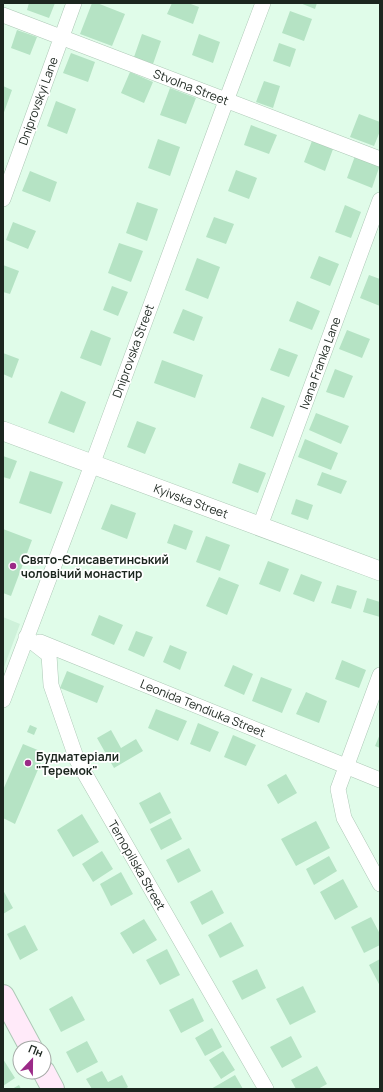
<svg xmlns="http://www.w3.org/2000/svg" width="383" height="1092" font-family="Manrope,sans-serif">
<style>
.built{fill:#cef1da}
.building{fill:#b5e3c4}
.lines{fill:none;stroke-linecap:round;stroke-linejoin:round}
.minor-casing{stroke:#adc8b6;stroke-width:16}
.tertiary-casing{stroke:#adc8b6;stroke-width:20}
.secondary-casing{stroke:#adc8b6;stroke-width:24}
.minor{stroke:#fff;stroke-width:15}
.tertiary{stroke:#fff;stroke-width:19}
.secondary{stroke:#ffeaf9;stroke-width:22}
.poi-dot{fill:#9b2a87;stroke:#fff;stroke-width:1.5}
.labels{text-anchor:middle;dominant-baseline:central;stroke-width:3.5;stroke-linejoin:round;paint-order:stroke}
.street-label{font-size:12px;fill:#1c261f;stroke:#fff}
.poi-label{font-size:12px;font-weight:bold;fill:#1c261f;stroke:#fff;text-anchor:start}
</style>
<rect width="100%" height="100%" fill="#e0fce9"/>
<!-- built -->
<path class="built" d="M3,617L20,624L3,670Z"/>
<!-- building -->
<path class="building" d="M29,3H55L49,18L27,10Z
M92,3H97L125,14L112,46L80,34Z
M172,3H188L199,7L193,24L167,14Z
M300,3H317L315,9Z
M290,11L312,19L304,41L282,33Z
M17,30L37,37L30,55L11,48Z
M142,34L161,41L153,64L134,57Z
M199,34L220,42L213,63L192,55Z
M279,43L296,49L290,67L273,61Z
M71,53L95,62L88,82L63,73Z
M130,72L153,82L144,103L121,93Z
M264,81L280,86L273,108L256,102Z
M3,86L12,90L3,115Z
M170,88L196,98L186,124L160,115Z
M56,101L76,109L67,134L47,126Z
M359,114L380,122V131L374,146L350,137Z
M251,125L277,135L269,154L244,145Z
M158,139L180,147L170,176L148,168Z
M312,141L333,149L325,171L304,162Z
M355,156L380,165L372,188L347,178Z
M236,170L257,178L249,199L228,191Z
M30,171L57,182L50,202L22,191Z
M137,202L158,209L147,241L126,233Z
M345,205L361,212L351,238L335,232Z
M214,217L234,224L226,244L206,237Z
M13,222L36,231L28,249L6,240Z
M119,243L143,251L131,282L108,273Z
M319,256L339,264L330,286L310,278Z
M197,258L220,267L208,299L185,290Z
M3,265L19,271L10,294L3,292Z
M369,275L380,279V306L360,298Z
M112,286L128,292L118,316L103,310Z
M297,301L320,311L312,330L289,321Z
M183,309L203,317L194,341L173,333Z
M91,330L111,338L101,366L80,358Z
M347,330L370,339L362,358L339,349Z
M279,348L298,355L289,377L270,370Z
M3,353L19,359L12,378L3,374Z
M162,360L203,375L195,398L154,383Z
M335,369L353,376L344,398L326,392Z
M61,391L86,402L74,433L48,423Z
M262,397L285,406L273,437L250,428Z
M316,413L349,426L341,444L309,430Z
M137,421L156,428L145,454L127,447Z
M305,439L338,453L331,470L298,457Z
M3,456L17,461L10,479L3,477Z
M239,463L266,473L258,493L232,483Z
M30,471L63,482L51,514L19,503Z
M322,472L347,481L341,494L317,485Z
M296,499L313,505L308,520L291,514Z
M111,504L136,513L127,539L101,529Z
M174,524L193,531L186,550L167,543Z
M3,529L32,540L11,596L3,593Z
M206,536L230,545L220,571L196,562Z
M268,561L289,569L280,592L259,584Z
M301,574L322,582L314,602L293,594Z
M219,577L239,585L227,615L206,606Z
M337,585L357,591L351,609L331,603Z
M367,598L380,602V617L363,612Z
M99,615L123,625L114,645L91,635Z
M136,631L153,637L144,657L128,650Z
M170,645L187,652L180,670L163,662Z
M342,660L366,670L359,688L335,679Z
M233,665L253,674L244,695L224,686Z
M67,671L104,686L97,703L60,688Z
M261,677L292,689L282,713L252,701Z
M306,692L327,701L319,723L296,714Z
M156,709L187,721L178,741L148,728Z
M198,723L219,732L210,752L190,744Z
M30,725L37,728L34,735L27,732Z
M111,730L121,748L136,739L143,751L114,768L97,738Z
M380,734V748L375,746Z
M233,735L256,745L246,766L224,757Z
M23,744L45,753L15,824L3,818V790Z
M286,774L297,793L278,804L267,785Z
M160,792L171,813L150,824L139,803Z
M82,814L99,842L73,857L57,830Z
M171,818L182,839L161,850L150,829Z
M316,821L330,848L296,866L281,839Z
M189,848L201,871L178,883L166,860Z
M102,851L113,869L93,882L82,864Z
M329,856L337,871L314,885L306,869Z
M121,872L133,894L111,906L100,884Z
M343,879L358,907L335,920L320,892Z
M3,890L13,908L3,914Z
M212,890L224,913L202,925L190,902Z
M371,917L380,934V945L364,953L351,927Z
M144,919L157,940L133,954L120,933Z
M231,922L244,946L220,958L208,935Z
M25,925L38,950L20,960L7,934Z
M167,949L180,975L160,985L146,960Z
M380,959V986L369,965Z
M257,969L266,988L242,1000L232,981Z
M303,986L316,1012L290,1025L276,999Z
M72,996L85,1020L61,1032L49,1009Z
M193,998L204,1021L181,1033L169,1010Z
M212,1028L222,1047L205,1056L195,1038Z
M291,1036L302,1057L282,1068L270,1047Z
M87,1041L98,1062L77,1073L66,1052Z
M223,1051L235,1070L221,1079L209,1060Z
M3,1059L15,1078L3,1086Z
M317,1066L327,1084L318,1089H296L291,1080Z
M102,1071L108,1082L122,1075L128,1087L125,1089H92L86,1079Z
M235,1075L243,1089H211Z
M19,1085L21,1089H12Z"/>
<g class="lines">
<!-- minor casing -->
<g class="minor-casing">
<path id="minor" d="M3,15L380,159
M3,199L74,3
M260,526L380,200
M26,637L49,655L51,685L77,760L266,1089
M40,642L380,780
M380,675L338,789L344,818L380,884
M3,700L92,465L226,101L263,3"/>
</g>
<!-- tertiary casing -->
<g class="tertiary-casing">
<path id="tertiary" d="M3,431L380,571"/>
</g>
<!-- secondary casing -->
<g class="secondary-casing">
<path id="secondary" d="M3,996L31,1048
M44,1072L53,1089"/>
</g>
<!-- minor -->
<use href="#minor" class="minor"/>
<!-- tertiary -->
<use href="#tertiary" class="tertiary"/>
<!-- secondary -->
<use href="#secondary" class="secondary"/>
</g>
<!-- markers -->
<g class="poi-dot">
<circle cx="13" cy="566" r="4"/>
<circle cx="28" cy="763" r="4"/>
</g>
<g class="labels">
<!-- street labels -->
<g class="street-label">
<text transform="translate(191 87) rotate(21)">Stvolna Street</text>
<text transform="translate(38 101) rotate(-70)">Dniprovskyi Lane</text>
<text transform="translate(133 351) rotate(-70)">Dniprovska Street</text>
<text transform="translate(320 363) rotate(-70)">Ivana Franka Lane</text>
<text transform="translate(191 501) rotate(20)">Kyivska Street</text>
<text transform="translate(203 708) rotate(22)">Leonida Tendiuka Street</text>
<text transform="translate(137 865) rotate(60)">Ternopilska Street</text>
</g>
<!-- poi labels -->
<g class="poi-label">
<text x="21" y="559">Свято-Єлисаветинський<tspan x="21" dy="14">чоловічий монастир</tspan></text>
<text x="36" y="756">Будматеріали<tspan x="36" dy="14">"Теремок"</tspan></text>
</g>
</g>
<!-- border -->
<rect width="383" height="1092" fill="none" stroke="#1c261f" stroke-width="8"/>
<!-- north arrow -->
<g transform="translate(32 1060) rotate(22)"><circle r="19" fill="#ffffff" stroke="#a4a8a5"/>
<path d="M0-3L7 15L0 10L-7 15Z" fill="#9b2a87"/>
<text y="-6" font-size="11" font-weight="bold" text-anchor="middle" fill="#1c261f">Пн</text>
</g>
</svg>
